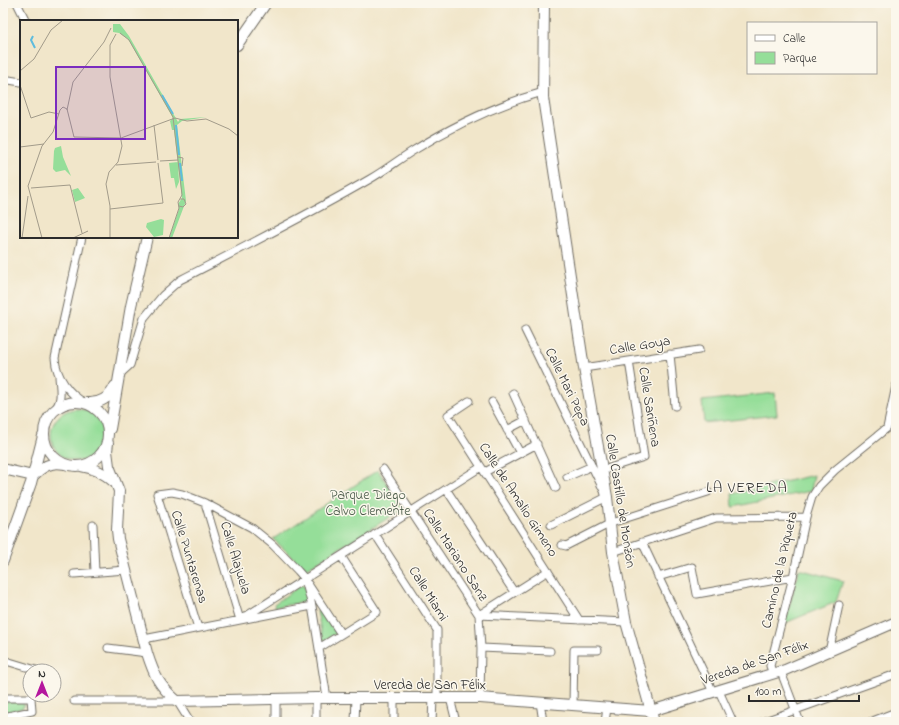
<svg xmlns="http://www.w3.org/2000/svg" width="899" height="725" font-family="'Indie Flower',sans-serif">
<style>
.green{fill:#95de99;stroke:#608462}
.lines{fill:none;stroke-linecap:round;stroke-linejoin:round}
.street-casing{stroke:#706c63;stroke-width:9}
.secondary-casing{stroke:#706c63;stroke-width:12}
.street{stroke:#fff;stroke-width:7}
.secondary{stroke:#fff;stroke-width:10}
.labels{text-anchor:middle;dominant-baseline:central;stroke-width:3;stroke-linejoin:round;paint-order:stroke}
.street-label{font-size:14px;fill:#2b2b2b;stroke:#fbf7ec}
.park-label{font-size:14px;fill:#465846;stroke:#fbf7ec}
.neighbourhood-label{font-size:15px;letter-spacing:1px;fill:#2b2b2b;stroke:#fbf7ec}
.inset-river{fill:none;stroke:#5fbcdd;stroke-width:2}
.inset-road{fill:none;stroke:#a29b8a;stroke-width:1}
.view{fill:#7b2cbf;fill-opacity:0.15;stroke:#7b2cbf;stroke-width:2}
.inset-edge{fill:none;stroke:#2b2b2b;stroke-width:2}
</style>
<rect width="100%" height="100%" fill="#fbf7ec"/>
<filter id="ink" filterUnits="userSpaceOnUse"><feTurbulence type="fractalNoise" baseFrequency=".025" numOctaves="2"/><feDisplacementMap in="SourceGraphic" scale="8" xChannelSelector="R" yChannelSelector="G"/><feConvolveMatrix kernelMatrix="1 2 1 2 8 2 1 2 1" color-interpolation-filters="sRGB"/></filter>
<filter id="wash" filterUnits="userSpaceOnUse"><feTurbulence type="fractalNoise" baseFrequency=".012" numOctaves="4" result="noise"/><feDisplacementMap in="SourceGraphic" scale="16" xChannelSelector="R" yChannelSelector="G"/><feGaussianBlur stdDeviation="0.9" result="paint"/><feColorMatrix in="noise" values="0 0 0 0 0 0 0 0 0 0 0 0 0 0 0 0 0 1.4 0 .05"/><feComposite in="paint" operator="in"/></filter>
<g filter="url(#wash)">
<rect width="100%" height="100%" fill="#f1e6ca"/>
<!-- green -->
<path class="green" d="M775,393L777,415L704,423L702,401Z
M51 435a26 26 0 1 1 52 0a26 26 0 1 1-52 0Z
M378,470L403,509L306,569L273,539Z
M814,475L811,491L733,507L732,494Z
M799,569L843,581L836,602L785,623Z
M301,585L305,587L307,600L305,602L275,607L274,604Z
M320,610L337,633L323,641L317,611Z
M3,702H23L24,704L23,708L3,713Z"/>
</g>
<g filter="url(#ink)">
<g class="lines">
<!-- street casing -->
<g class="street-casing">
<path id="street" d="M17,3L26,21
M3,79L21,82
M82,237L55,358C56,377 69,394 85,403
M525,330L607,497L551,525
M670,354L675,406
M584,368L699,350
M119,375L130,365L144,318L163,295L180,280C244,247 308,215 370,179C384,171 397,161 411,152C451,127 496,105 543,92
M513,393L556,488
M469,401L448,415L579,620
M492,402L520,453
M53,411C63,402 60,390 59,377
M507,430L526,420
M383,469L479,615L481,648L480,698
M603,470L644,457L629,361
M485,472L537,444
M567,477L592,466
M446,489L514,592
M205,503L240,620
M93,525L95,572
M375,534L437,630V698
M642,542L713,692
M562,545L566,546L611,523L708,492
M613,552L716,518L806,517
M74,574L126,570
M658,577L692,567L697,594L793,577
M308,584L341,634
M479,615L626,622
M479,615L548,571
M240,620L481,467
M198,628L157,494L172,492L182,494L205,503L252,528L273,545L298,571L305,579L312,606L327,698
M144,639L312,606
M108,648L147,653
M319,648L377,612L341,556
M481,648L550,651
M829,652L839,605
M3,660L36,670
M781,672L800,722
M773,674L770,666L793,577L806,517L812,497L819,486L835,470L887,428L896,386
M719,691L733,722
M3,698H31L32,711L3,717
M450,698L456,722
M276,699V722
M74,701H177L190,722
M540,702L543,722
M573,705L574,650H598
M316,722V698
M355,722L356,698
M394,722V698
M432,722L433,698
M605,722L607,708
M762,722L896,674
M870,722L896,712"/>
</g>
<!-- secondary casing -->
<g class="secondary-casing">
<path id="secondary" d="M544,3L543,98L584,368L607,497L613,552L626,622L654,722
M237,45L266,3
M44 434a32 32 0 1 1 64 0a32 32 0 1 1-64 0Z
M87,403C99,404 110,398 115,386
M110,429L131,306L147,237
M108,443L107,451L109,466L119,491L117,530L118,539L147,653C154,675 159,686 177,701L316,698H480L651,711L785,670L896,622
M81,466C94,468 104,472 114,482
M3,469L33,476
M33,476C42,467 51,461 64,464
M3,561L31,483L43,436"/>
</g>
<!-- street -->
<use href="#street" class="street"/>
<!-- secondary -->
<use href="#secondary" class="secondary"/>
</g>
</g>
<g class="labels">
<!-- street labels -->
<g class="street-label">
<text transform="translate(640 346) rotate(-9)">Calle Goya</text>
<text transform="translate(567 387) rotate(64)">Calle Mari Pepa</text>
<text transform="translate(649 407) rotate(81)">Calle Sariñena</text>
<text transform="translate(518 500) rotate(57)">Calle de Amalio Gimeno</text>
<text transform="translate(620 501) rotate(81)">Calle Castillo de Monzón</text>
<text transform="translate(455 555) rotate(57)">Calle Mariano Sanz</text>
<text transform="translate(189 557) rotate(73)">Calle Puntarenas</text>
<text transform="translate(235 558) rotate(73)">Calle Alajuela</text>
<text transform="translate(780 570) rotate(-77)">Camino de la Piqueta</text>
<text transform="translate(428 594) rotate(58)">Calle Miami</text>
<text transform="translate(755 663) rotate(-19)">Vereda de San Félix</text>
<text x="430" y="685">Vereda de San Félix</text>
</g>
<!-- park labels -->
<g class="park-label">
<text x="368" y="495">Parque Diego<tspan x="368" dy="16">Calvo Clemente</tspan></text>
</g>
<!-- neighbourhood labels -->
<g class="neighbourhood-label">
<text x="747" y="488">LA VEREDA</text>
</g>
</g>
<!-- overview -->
<g transform="translate(20 20)">
<rect width="218" height="218" fill="#f1e6ca"/>
<path d="M93,4H100L109,16L158,102L160,99L186,97L162,101L157,105L166,181L152,218H149L159,189L158,184L162,178L154,110H152L150,101L153,98L108,19L99,13L93,12ZM41,126L43,137L51,156L45,150L36,152L33,149L34,131L35,128ZM158,142L159,162L156,169L154,158H151L149,143ZM58,168L65,178L55,182L52,170ZM141,199L144,200L143,215L134,217L126,207L127,203Z" fill="#95de99"/>
<path class="inset-river" d="M13,16L11,20L15,28M142,75L153,94M156,105L159,135M160,143L162,161"/>
<path class="inset-road" d="M100,13L109,20L153,97L162,175L158,182L159,188L149,218M0,51L14,39L31,10L43,0M0,65L11,98L29,92L39,94M40,90L43,87L47,89L54,117L101,118L155,98L167,101L186,99L209,109L218,116M47,90L53,62L84,22L91,8M134,105L138,140M0,127L24,124M158,137L163,138L162,146M140,141L158,140M96,145L136,142M11,168L50,165L62,213M159,186L163,187L166,184L164,179H160M90,189L143,183L138,143M2,218L8,176M22,218L8,166L22,126L33,112L40,90M53,218L68,211M90,218V186L86,164L89,152L98,142L102,126L90,57V25L96,14"/>
<path class="view" d="M36,47H125V119H36Z"/>
<rect width="218" height="218" class="inset-edge"/>
</g>
<!-- margin -->
<rect width="899" height="725" fill="none" stroke="#fbf7ec" stroke-width="16"/>
<!-- legend -->
<rect x="747" y="22" width="130" height="52" fill="#fbf7ec" stroke="#a8a59f"/>
<rect x="755" y="35" width="20" height="6" fill="#ffffff" stroke="#a8a59f"/>
<text x="783" y="42" font-size="12" fill="#2b2b2b">Calle</text>
<rect x="755" y="52" width="20" height="12" fill="#95de99" stroke="#a8a59f"/>
<text x="783" y="62" font-size="12" fill="#2b2b2b">Parque</text>
<!-- north arrow -->
<g transform="translate(42 683)"><circle r="19" fill="#fbf7ec" stroke="#a8a59f"/>
<path d="M0-3L7 15L0 10L-7 15Z" fill="#b5179e"/>
<text y="-6" font-size="11" font-weight="bold" text-anchor="middle" fill="#2b2b2b">N</text>
</g>
<!-- scale -->
<path d="M749 695v6h110v-6" fill="none" stroke="#2b2b2b" stroke-width="2"/>
<text x="755" y="695" font-size="12" fill="#2b2b2b" stroke="#fbf7ec" stroke-width="3" paint-order="stroke">100 m</text>
</svg>
